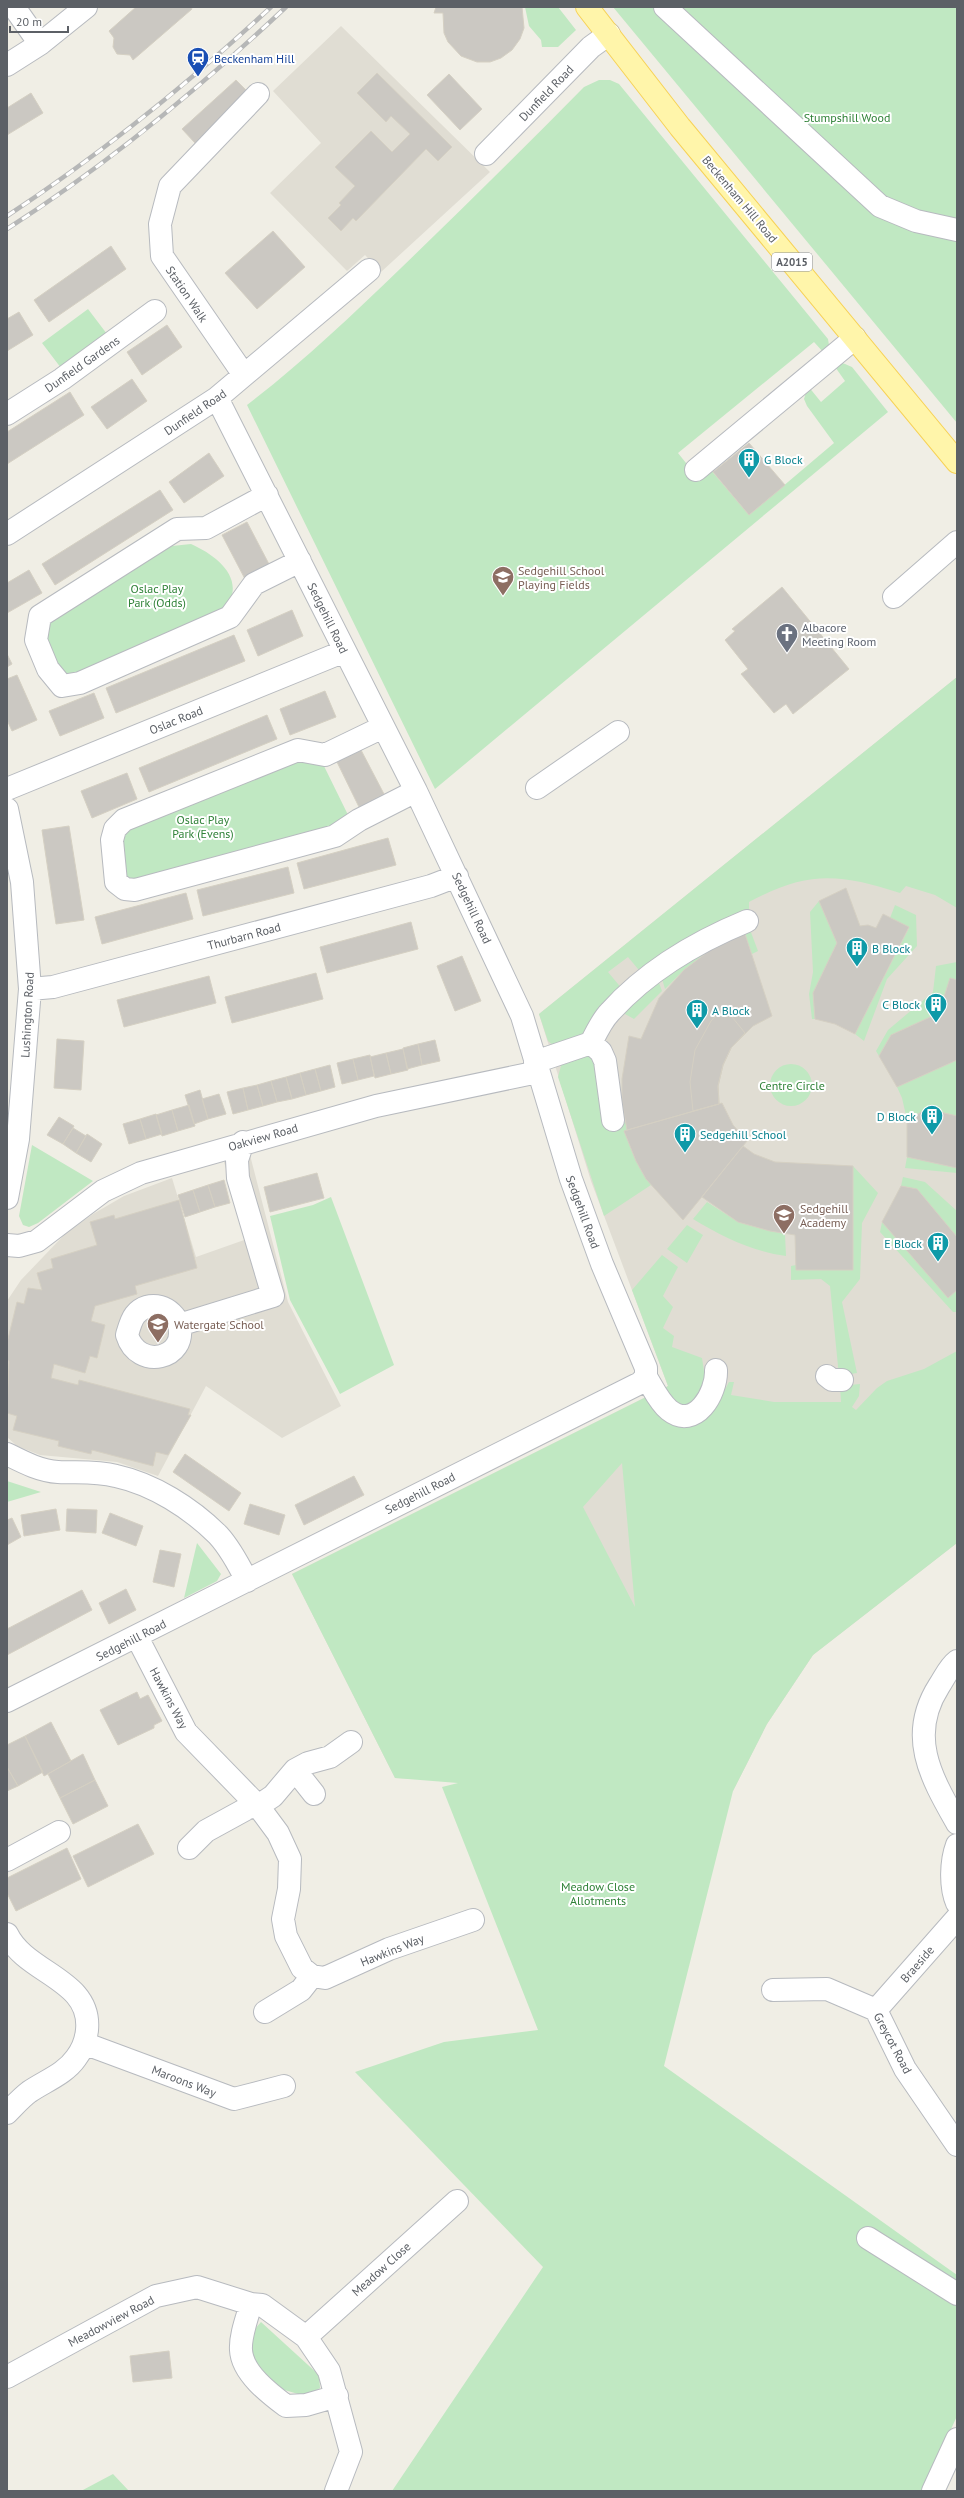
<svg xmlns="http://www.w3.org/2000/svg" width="964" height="2498" font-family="'PT Sans',sans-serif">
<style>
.education{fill:#e0ddd3}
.green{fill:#c0e8c2;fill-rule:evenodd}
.building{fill:#cbc8c2;stroke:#d5d0c3}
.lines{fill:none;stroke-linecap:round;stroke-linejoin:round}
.minor-casing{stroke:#b7babf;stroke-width:24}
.major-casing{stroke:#f7d256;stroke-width:24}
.minor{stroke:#fff;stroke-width:22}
.major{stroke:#fff5aa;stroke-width:22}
.rail-casing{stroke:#b6b7b7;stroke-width:4.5}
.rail{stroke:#fff;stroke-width:3;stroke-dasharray:9;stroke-linecap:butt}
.labels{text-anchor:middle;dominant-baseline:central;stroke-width:4;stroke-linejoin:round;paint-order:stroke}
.shield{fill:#fff;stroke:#8d9094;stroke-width:1}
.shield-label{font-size:11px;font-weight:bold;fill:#5c6066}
.transit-label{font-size:12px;fill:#164399;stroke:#fff;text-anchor:start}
.street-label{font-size:12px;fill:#5c6066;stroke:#fff}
.park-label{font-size:12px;fill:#308238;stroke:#fff}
.culture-label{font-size:12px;fill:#0d838f;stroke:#fff;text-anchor:start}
.education-label{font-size:12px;fill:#785e54;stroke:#fff;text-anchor:start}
.worship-label{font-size:12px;fill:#5b616d;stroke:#fff;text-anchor:start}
</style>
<rect width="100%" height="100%" fill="#f0eee5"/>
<!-- education -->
<path class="education" d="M341,26L490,172L381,272L365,255L347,271L270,193L321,143L273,91Z
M957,677V1543L813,1655L767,1724L733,1791L395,1778L292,1574L668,1386L591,1181L539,1014Z
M250,1155L288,1302L341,1406L282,1438L206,1386L158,1476L117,1462L40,1455L17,1446L7,1437V1301L21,1280L66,1233L93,1214L124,1196L172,1178L196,1257L247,1239L224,1162Z"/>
<!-- green -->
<path class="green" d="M525,7H558L576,30L558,47H542L541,40L529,26Z
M613,7H957V423Z
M599,80H610L619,84L828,339L829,345L824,353L814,342L678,453L698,478L710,469L749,515L834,443L807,406L804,399L808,386L821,402L845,381L833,364C840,361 845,364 852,367L888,412L435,789L247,405C302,363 351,316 401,268C463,208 524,148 584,87Z
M88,309L107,334L61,368L42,343Z
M191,544C218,556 249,581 223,611L71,678L61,673L45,637L48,620L172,546Z
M957,677V908L935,895L906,886L900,893C838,873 807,871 749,902V914L643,975L628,957L608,972L623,990L587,1033L555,1047L548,1041L539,1014Z
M294,761L322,762L351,821L139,883L125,877L121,836L124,829Z
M819,901L837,943L813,993L815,1019H812L809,994L813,972L810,912Z
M895,905L916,915L917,946L887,979L864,1041L855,1034L909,928L890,918Z
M749,927L758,951L752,954L745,934Z
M712,946L714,947L684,970L665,989L662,979Z
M957,962V980L950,978L939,1013L891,1035L879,1056L876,1051L888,1030L933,992L936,966Z
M658,980L662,991L634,1019L625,1014L623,1007Z
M583,1054L591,1055L596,1060L608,1126L626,1122L627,1130L624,1131C631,1150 638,1169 651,1185L604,1216L558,1077L562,1062Z
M957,1060V1116L927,1109L907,1120L902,1098L897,1087Z
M770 1085a21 21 0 1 1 42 0a21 21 0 1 1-42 0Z
M32,1145L93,1181L38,1223L29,1227L23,1225L19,1216Z
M907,1157L957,1168V1173L905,1168Z
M853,1166L878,1193L862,1223L860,1279L842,1302L857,1373L839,1376L830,1286L821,1279L791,1280V1266L796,1265Z
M903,1177L925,1182L957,1211V1237L917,1189L901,1186Z
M331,1197L394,1365L340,1394L290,1300L270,1216L313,1205Z
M707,1202L738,1222L785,1234L786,1256C751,1251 723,1237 693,1219Z
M882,1222L948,1298L956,1291L957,1293V1312H953L880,1232Z
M687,1225L703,1235L687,1263L667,1249Z
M662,1255L678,1267L663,1296L673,1307L663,1328L674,1336L672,1347L702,1358C706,1382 707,1387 690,1405H678L663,1389L668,1386L632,1290Z
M957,1351V1543L813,1655L767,1724L733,1791L664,2066L957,2275V2416L923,2491H392L543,2267L355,2072L444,2042L538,2030L442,1787L458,1783L395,1778L292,1574L648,1396L705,1419L714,1410L729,1382H734L731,1395L774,1402H841L840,1386L860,1384L859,1396L852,1407L856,1410L877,1388L887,1381L924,1369ZM622,1463L635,1607L583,1507Z
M7,1481L41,1492L7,1502Z
M197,1543L221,1574L217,1581L184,1598Z
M261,2322L319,2375L320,2388L305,2396L281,2389L262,2371L248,2348L253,2331Z
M113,2474L129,2491H81Z"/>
<!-- building -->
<path class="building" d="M136,7H191L192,9L133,60L130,55L117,54L113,47L114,38L109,31Z
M436,7H522L524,28L520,39L512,50L501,58L490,62H477L461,56L448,42L444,33L443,13H434Z
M377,73L452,147L438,161L426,149L356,221L353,218L341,231L328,218L341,205L339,203L355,186L335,167L371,131L392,152L410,134L391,116L386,122L357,93Z
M449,74L482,109L460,130L427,95Z
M236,80L249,93L195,143L182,129Z
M31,93L43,113L7,135V108Z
M273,231L305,267L257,309L225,273Z
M111,246L126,269L49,322L34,300Z
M19,312L33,335L7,351V319Z
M167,325L182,347L142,375L127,352Z
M132,379L147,401L107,429L91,407Z
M70,392L84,415L7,464V432Z
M749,443L785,485L749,515L713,472Z
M209,453L224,476L184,503L169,482Z
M160,490L173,510L55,585L42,564Z
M247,522L270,566L245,579L222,535Z
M29,570L42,593L7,613V583Z
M782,587L849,669L793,714L786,704L774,713L741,674L748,669L725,640L735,631L732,629Z
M292,610L303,636L258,656L247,630Z
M234,635L245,661L116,713L106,688Z
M7,654L12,664L7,667Z
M17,675L37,720L12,731L7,720V679Z
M325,691L336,717L290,735L280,709Z
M94,693L104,718L60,736L49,711Z
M267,715L277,739L149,792L139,768Z
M361,750L384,794L359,807L337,762Z
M127,773L137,799L92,818L81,791Z
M69,826L84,920L56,924L42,830Z
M388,838L396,865L304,889L297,863Z
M288,867L294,893L203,916L197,890Z
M846,888L860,926L868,925L876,928L883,914L909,927L855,1034L835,1024L815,1019L813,993L837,943L819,901Z
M186,893L193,919L102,944L95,917Z
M411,922L418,949L327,973L320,947Z
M745,934L772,1016L753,1026L731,1048L723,1065L718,1086L719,1104L627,1130L622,1101V1079L629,1036L641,1039L659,998L684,970L714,947Z
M462,956L481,1001L455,1011L437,966Z
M316,973L323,999L232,1023L225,997Z
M209,976L216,1003L124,1027L117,1000Z
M950,978L957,980V1060L897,1087L879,1056L891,1035L939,1013Z
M724,1007L745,1033L731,1048L723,1065L718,1086L719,1104L693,1111L690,1082L695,1050L711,1021Z
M57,1039L84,1041L81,1090L54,1088Z
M435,1040L440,1061L422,1065L418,1044Z
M418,1044L422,1065L407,1069L403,1048Z
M403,1049L408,1070L391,1074L386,1053Z
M386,1053L391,1074L375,1078L370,1057Z
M370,1055L374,1076L358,1080L353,1059Z
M353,1059L358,1080L342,1084L337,1063Z
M330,1065L335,1087L321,1091L315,1069Z
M315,1069L321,1091L306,1095L300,1073Z
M300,1073L306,1095L292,1099L286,1077Z
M286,1077L292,1099L277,1102L271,1081Z
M271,1081L277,1102L263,1106L257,1085Z
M257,1085L263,1106L248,1110L243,1088Z
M243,1088L248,1110L233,1114L227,1092Z
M200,1090L208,1119L194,1124L185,1095Z
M219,1094L226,1114L208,1119L202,1099Z
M722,1103L733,1125L747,1141L683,1220L646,1179L636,1161L624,1131Z
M189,1105L195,1126L178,1131L172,1110Z
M927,1109L957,1116V1168L907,1157V1120Z
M172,1110L178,1131L162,1136L156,1115Z
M156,1114L162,1134L146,1139L140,1119Z
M59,1117L74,1126L63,1144L47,1135Z
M140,1119L146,1139L129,1144L123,1124Z
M73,1128L86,1136L76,1153L63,1144Z
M87,1134L102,1144L91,1162L76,1153Z
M743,1146L754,1154L775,1162L853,1166V1270H796L795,1235L770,1231L738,1222L702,1197Z
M317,1173L324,1198L270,1212L264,1187Z
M224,1180L230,1203L215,1207L208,1185Z
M208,1185L215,1207L200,1212L193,1190Z
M901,1186L917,1189L957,1237V1290L948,1298L882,1222Z
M193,1190L200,1212L185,1217L178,1195Z
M179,1200L197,1268L135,1286L137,1294L95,1306L91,1321L105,1325L97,1358L90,1356L85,1373L54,1364L51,1378L78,1385L79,1380L190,1409L188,1415H191L168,1455L156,1452L153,1466L92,1450L91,1454L58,1446L59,1441L13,1430L17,1416L7,1413L9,1361L7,1360V1343L17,1302L24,1304L28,1288L42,1290L37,1273L53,1268L51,1259L97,1245L90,1222L114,1215L115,1219Z
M185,1454L241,1493L229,1511L173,1472Z
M354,1476L364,1495L304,1525L295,1505Z
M250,1504L285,1515L279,1535L244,1524Z
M56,1509L60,1530L24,1536L21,1515Z
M67,1509L97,1510L96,1533L66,1531Z
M110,1513L143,1526L136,1546L102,1533Z
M12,1518L21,1537L7,1545V1520Z
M160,1550L181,1554L174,1587L153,1582Z
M126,1589L136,1610L109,1624L99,1603Z
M82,1590L92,1610L7,1655V1629Z
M137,1692L140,1699L148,1695L162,1721L154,1725V1728L118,1745L100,1710Z
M51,1722L71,1761L44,1776L25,1736Z
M25,1736L43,1772L18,1786L7,1767V1745Z
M83,1754L95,1780L60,1798L48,1774Z
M7,1767L18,1786L7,1791Z
M95,1780L108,1806L73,1824L60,1798Z
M138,1824L154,1854L88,1887L73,1856Z
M67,1848L81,1879L16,1911L7,1893V1878Z
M169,2351L172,2378L133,2382L130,2356Z"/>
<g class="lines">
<!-- minor casing -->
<g class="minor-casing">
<path id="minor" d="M14,7L40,44
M665,7L880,206L916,221L957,230
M7,65L40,44L86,7
M486,154L591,47L609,34
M244,375L162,256L160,224L170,186L258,94
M7,414L62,379L155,311
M696,470L855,338
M267,495L206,528L177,529L40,616L36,640L48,669L62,686L80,683L230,617L254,584L300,561
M7,534L217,398L369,270
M894,597L957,542
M383,727L325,755L298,750L124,820L115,829L112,840L116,882L125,889L135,890L335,836L359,820L416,791
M537,788L618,732
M7,789L345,651
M7,809L22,882L30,989L18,1139L7,1198
M30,989L53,987L431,886L457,876
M535,1062L591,1043
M613,1120L605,1061L601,1052L591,1043C596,1033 602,1020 610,1012C647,971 696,942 747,921
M7,1245L19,1246L37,1241L103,1191L141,1173L376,1106L538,1072
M179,1325C188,1359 138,1371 127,1335C129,1328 131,1320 135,1315C149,1298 173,1307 179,1325L273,1296L238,1178L237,1160L243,1142
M827,1376L832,1380H842
M646,1377C653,1388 659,1402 669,1410C695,1431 717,1393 716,1370
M7,1454C23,1462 40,1471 58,1472C78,1473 96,1471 116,1476C153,1484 191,1508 218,1535C230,1548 239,1565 247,1581
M137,1637L186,1732L258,1806L278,1833L290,1859L289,1889L283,1919L286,1936L302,1968L312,1976
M957,1661C949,1667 945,1677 939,1686C907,1736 931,1777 957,1823
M7,1701L640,1383L646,1377V1368L602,1264L571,1179L522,1016L416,791L217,398
M295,1770L314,1794
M957,1845C951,1861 950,1887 957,1903
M189,1848L206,1831L248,1808L258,1806L273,1796L295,1770L308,1763L330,1757L351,1742
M7,1860L59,1832
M7,1934C26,1974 92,1979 87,2030C86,2041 83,2049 76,2058C65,2074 45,2081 29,2092C21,2098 14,2106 7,2113
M773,1990L827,1989L876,2010L905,2069L957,2145
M876,2010L957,1918
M265,2012L301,1990L312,1976L325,1978L389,1949L473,1920
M86,2044L234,2099L284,2086
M868,2238L957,2294
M251,2304C247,2318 240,2336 241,2350C242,2373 270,2394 286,2406L306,2405L337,2396
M306,2337L457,2201
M7,2377L156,2296L197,2287L251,2304L262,2305L306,2337L329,2371L351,2452L336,2491
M933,2491L957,2439"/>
</g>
<!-- major casing -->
<g class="major-casing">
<path id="major" d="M587,7L680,127L957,462"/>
</g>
<!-- minor -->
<use href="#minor" class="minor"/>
<!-- major -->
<use href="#major" class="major"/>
<!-- rail casing -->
<g class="rail-casing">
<path id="rail" d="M7,216C101,154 188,84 271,7
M7,229C107,165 200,88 286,7"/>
</g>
<!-- rail -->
<use href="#rail" class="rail"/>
</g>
<!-- icons -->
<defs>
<g id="station-pin" transform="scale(1.15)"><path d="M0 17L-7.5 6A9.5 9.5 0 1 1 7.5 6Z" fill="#1a4fb4" stroke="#fff"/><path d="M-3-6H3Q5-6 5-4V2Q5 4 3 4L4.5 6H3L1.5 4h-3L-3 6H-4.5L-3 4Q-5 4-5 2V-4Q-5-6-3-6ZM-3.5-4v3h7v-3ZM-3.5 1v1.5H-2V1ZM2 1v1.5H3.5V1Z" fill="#fff"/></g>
<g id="building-pin" transform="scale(1.15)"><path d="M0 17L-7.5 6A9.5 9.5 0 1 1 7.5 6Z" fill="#0f9aa8" stroke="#fff"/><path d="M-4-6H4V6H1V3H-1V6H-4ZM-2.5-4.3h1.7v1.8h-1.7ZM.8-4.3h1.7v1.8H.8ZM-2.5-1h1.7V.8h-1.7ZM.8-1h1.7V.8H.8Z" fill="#fff"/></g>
<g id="school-pin" transform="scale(1.15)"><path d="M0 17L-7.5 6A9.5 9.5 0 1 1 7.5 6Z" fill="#8d6e63" stroke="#fff"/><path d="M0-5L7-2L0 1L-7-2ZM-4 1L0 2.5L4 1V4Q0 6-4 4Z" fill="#fff"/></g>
<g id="church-pin" transform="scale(1.15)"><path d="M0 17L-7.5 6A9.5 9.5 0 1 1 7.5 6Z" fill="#6b7280" stroke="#fff"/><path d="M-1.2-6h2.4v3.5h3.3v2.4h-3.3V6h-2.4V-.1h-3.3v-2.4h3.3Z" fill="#fff"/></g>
</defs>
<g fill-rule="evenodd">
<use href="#station-pin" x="198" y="58"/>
<use href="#building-pin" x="749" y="459"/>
<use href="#school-pin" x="503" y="577"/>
<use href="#church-pin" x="787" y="634"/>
<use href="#building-pin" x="857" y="948"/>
<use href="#building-pin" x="936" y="1004"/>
<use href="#building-pin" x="697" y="1010"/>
<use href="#building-pin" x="932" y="1116"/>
<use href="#building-pin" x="685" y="1134"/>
<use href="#school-pin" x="784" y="1215"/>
<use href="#building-pin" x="938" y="1243"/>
<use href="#school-pin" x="158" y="1324"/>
</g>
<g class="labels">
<!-- shield labels -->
<rect class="shield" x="772" y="253" width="40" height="18" rx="3"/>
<g class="shield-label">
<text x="792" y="262">A2015</text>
</g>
<!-- transit labels -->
<g class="transit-label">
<text x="214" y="58">Beckenham Hill</text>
</g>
<!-- street labels -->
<g class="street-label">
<text transform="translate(546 93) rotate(-46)">Dunfield Road</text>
<text transform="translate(740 199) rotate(50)">Beckenham Hill Road</text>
<text transform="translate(187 294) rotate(56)">Station Walk</text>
<text transform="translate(82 364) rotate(-35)">Dunfield Gardens</text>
<text transform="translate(195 412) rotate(-34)">Dunfield Road</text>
<text transform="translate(328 618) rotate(64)">Sedgehill Road</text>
<text transform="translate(176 720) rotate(-22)">Oslac Road</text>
<text transform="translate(472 908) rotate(65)">Sedgehill Road</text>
<text transform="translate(244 936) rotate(-15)">Thurbarn Road</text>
<text transform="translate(27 1015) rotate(-87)">Lushington Road</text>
<text transform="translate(263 1137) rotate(-16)">Oakview Road</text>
<text transform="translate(583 1212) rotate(70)">Sedgehill Road</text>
<text transform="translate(420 1493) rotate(-27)">Sedgehill Road</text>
<text transform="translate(131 1640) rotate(-27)">Sedgehill Road</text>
<text transform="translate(169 1698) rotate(62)">Hawkins Way</text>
<text transform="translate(392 1950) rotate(-22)">Hawkins Way</text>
<text transform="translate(917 1964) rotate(-49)">Braeside</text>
<text transform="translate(893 2043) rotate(62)">Greycot Road</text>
<text transform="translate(184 2081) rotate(21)">Maroons Way</text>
<text transform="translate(381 2269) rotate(-42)">Meadow Close</text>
<text transform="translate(111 2321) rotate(-28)">Meadowview Road</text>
</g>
<!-- park labels -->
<g class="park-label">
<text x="847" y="117">Stumpshill Wood</text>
<text x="157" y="588">Oslac Play<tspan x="157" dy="14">Park (Odds)</tspan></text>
<text x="203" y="819">Oslac Play<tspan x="203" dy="14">Park (Evens)</tspan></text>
<text x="792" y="1085">Centre Circle</text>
<text x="598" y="1886">Meadow Close<tspan x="598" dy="14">Allotments</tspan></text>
</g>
<!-- culture labels -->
<g class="culture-label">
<text x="764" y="459">G Block</text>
<text x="872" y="948">B Block</text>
<text x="920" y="1004" text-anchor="end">C Block</text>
<text x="712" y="1010">A Block</text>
<text x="916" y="1116" text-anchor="end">D Block</text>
<text x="700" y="1134">Sedgehill School</text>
<text x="922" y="1243" text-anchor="end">E Block</text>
</g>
<!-- education labels -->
<g class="education-label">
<text x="518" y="570">Sedgehill School<tspan x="518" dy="14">Playing Fields</tspan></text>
<text x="800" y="1208">Sedgehill<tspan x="800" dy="14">Academy</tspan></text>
<text x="174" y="1324">Watergate School</text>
</g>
<!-- worship labels -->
<g class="worship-label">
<text x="802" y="627">Albacore<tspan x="802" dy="14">Meeting Room</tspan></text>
</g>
</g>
<!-- border -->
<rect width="964" height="2498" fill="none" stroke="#5c6066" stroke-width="16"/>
<!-- scale -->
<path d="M10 26v6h58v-6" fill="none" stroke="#5c6066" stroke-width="2"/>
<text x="16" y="26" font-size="12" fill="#5c6066" stroke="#ffffff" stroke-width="3" paint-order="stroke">20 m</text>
</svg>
